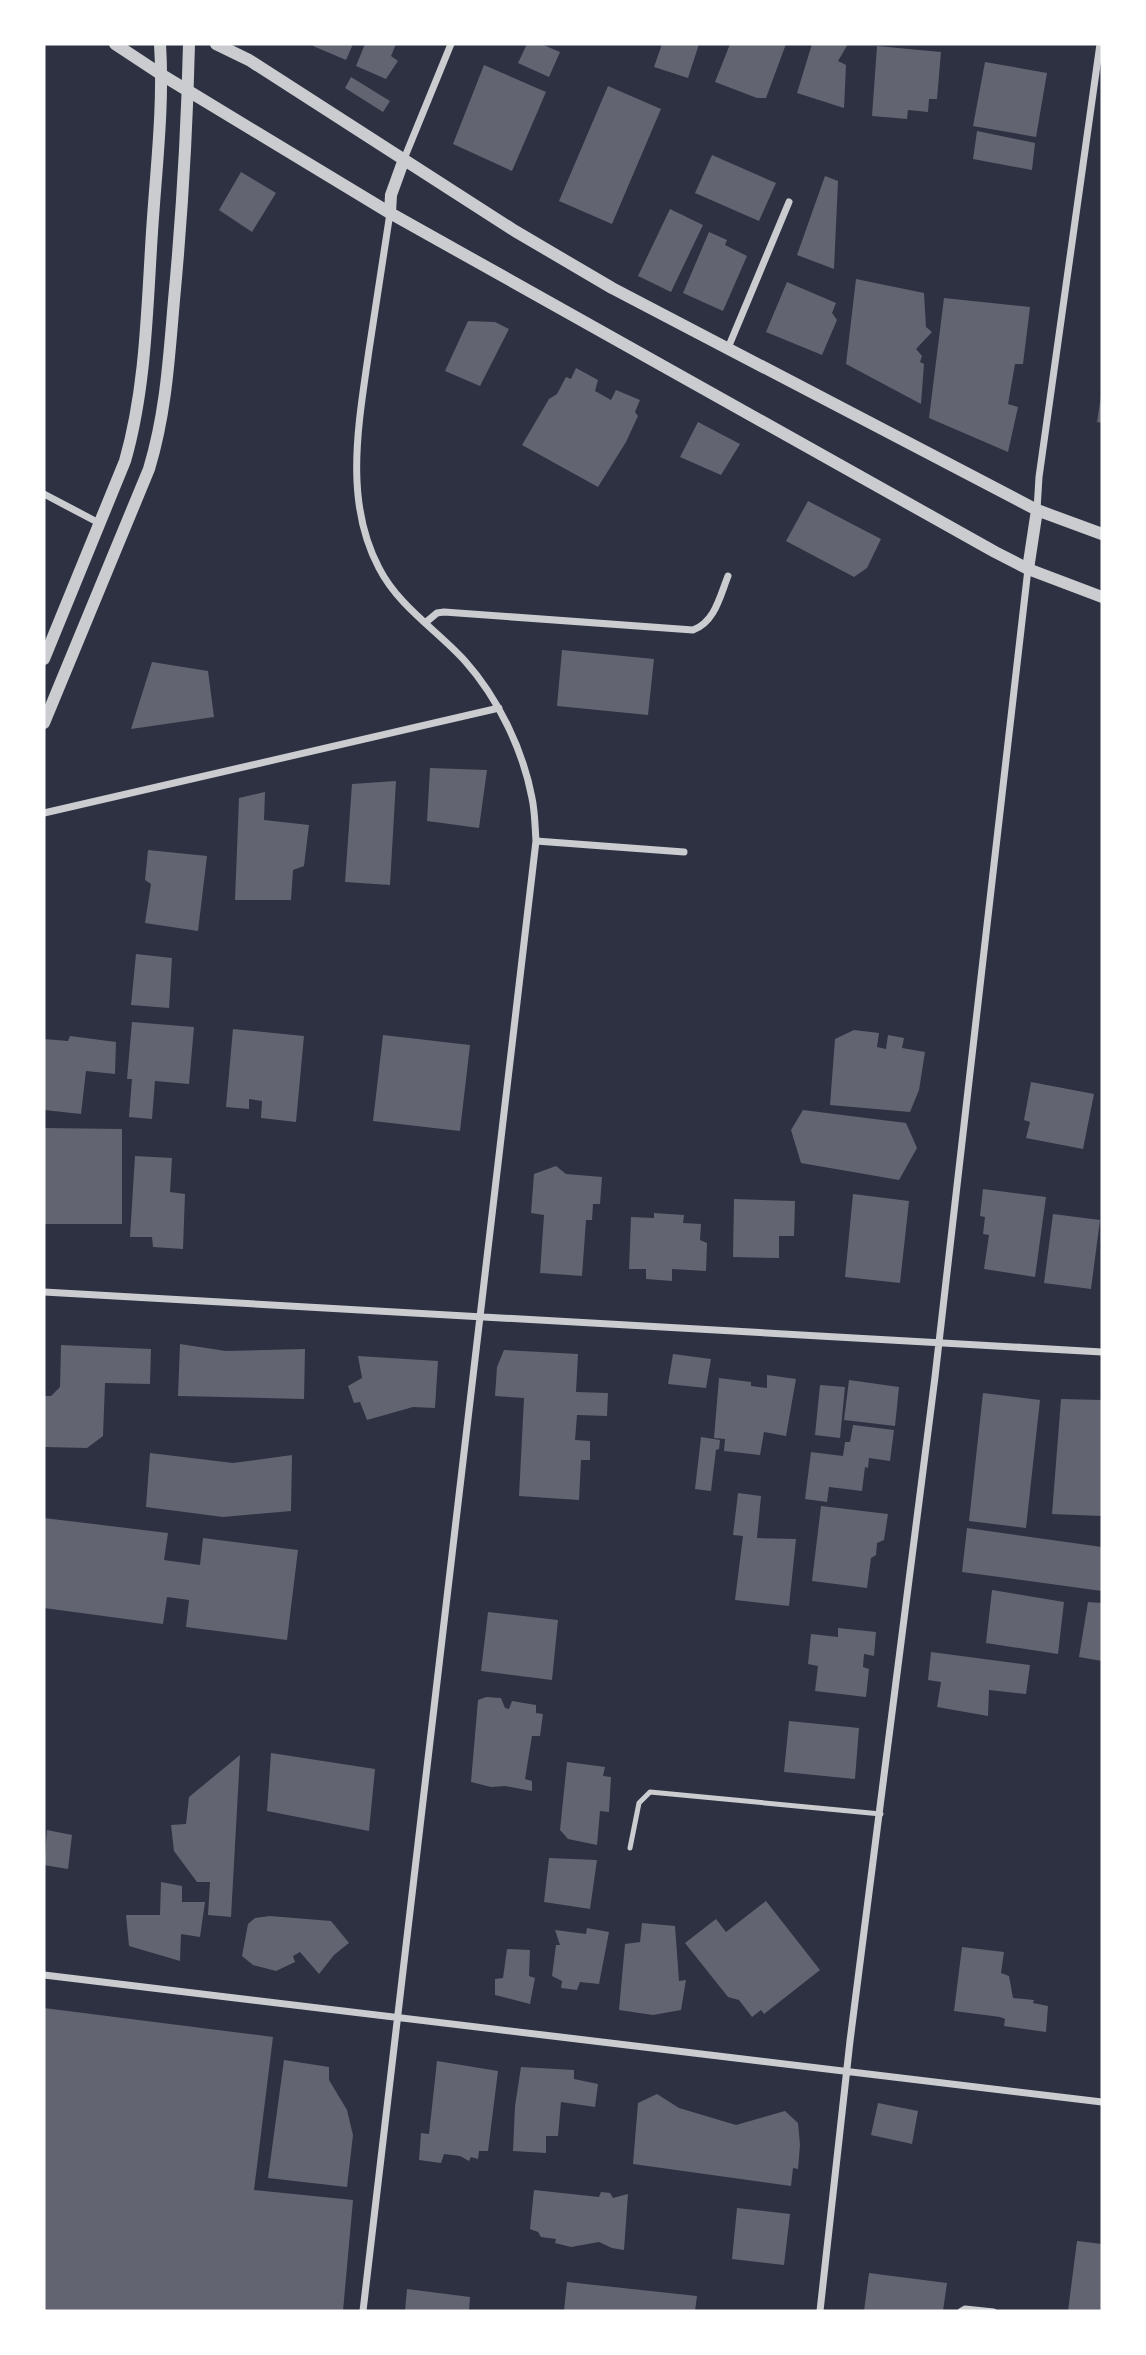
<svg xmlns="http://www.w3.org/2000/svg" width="1146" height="2355" font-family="'Playfair Display',serif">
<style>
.building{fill:#626471}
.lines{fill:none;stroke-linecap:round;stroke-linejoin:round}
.service{stroke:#caccd0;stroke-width:5}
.minor{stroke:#caccd0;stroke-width:7}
.tertiary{stroke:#caccd0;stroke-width:12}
</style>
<rect width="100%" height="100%" fill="#2d3142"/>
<!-- building -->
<path class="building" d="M314,44H353L346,60L313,46Z
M365,44H396L391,56L398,61L386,79L356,66Z
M527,44H541L560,52L549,77L518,63Z
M662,44H699L688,78L654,67Z
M730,44H786L766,98H757L715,82Z
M812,44H848L838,61L846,65L844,108L797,93Z
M877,46L941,52L937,99H929L928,112L908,110L907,119L872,116Z
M985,62L1047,73L1036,137L973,126Z
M484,65L546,92L512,171L453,144Z
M351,77L390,101L383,112L345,88Z
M608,86L661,109L612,224L559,201Z
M977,131L1035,143L1032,170L973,159Z
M712,155L776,183L759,221L695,193Z
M241,172L276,193L252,232L219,210Z
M825,176L838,181L834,269L797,255Z
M670,209L703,225L671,292L638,276Z
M709,232L727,240L725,245L747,256L723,311L683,293Z
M856,279L924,293L926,327L932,332L916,349L922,356L920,362L924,364L921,404L846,364Z
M787,282L836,303L832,313L837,320L822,355L766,332Z
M944,298L1030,307L1023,364H1015L1008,404L1018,407L1008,452L929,418Z
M468,321L495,322L509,329L480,386L445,371Z
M576,368L598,380L595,391L611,400L616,390L640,400L635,412L638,416L626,442L598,487L522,445L549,399L557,394L566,377L571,379Z
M1101,396H1102V423L1097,422Z
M698,422L740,444L721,475L680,457Z
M808,501L881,539L867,568L854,577L786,541Z
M562,650L654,659L648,715L557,706Z
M152,662L208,671L214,717L131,729Z
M430,768L487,770L479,828L427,821Z
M396,781L390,885L345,882L352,784Z
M265,792L264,820L309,825L304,866L293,870L291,900H235L239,798Z
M148,850L207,856L198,931L145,923L151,884L145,880Z
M136,954L172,958L169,1008L131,1005Z
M132,1022L194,1027L189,1084L155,1081L152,1119L129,1117L132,1079H127Z
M233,1029L304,1036L296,1122L261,1118L262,1101L249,1099V1109L226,1107Z
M854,1030L879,1033L877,1047L886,1049L888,1035L904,1038L902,1048L925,1052L919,1090L910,1112L830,1105L835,1039Z
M383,1035L470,1045L460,1131L373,1121Z
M70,1036L116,1042L115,1074L86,1071L81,1114L44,1110V1039L68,1041Z
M1031,1082L1094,1094L1083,1149L1026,1138L1030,1122L1024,1120Z
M803,1110L906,1123L917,1148L899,1180L801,1163L791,1130Z
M44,1128L122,1129V1224H44Z
M135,1156L172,1158L170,1192L185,1194L183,1249L153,1247L152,1237H130Z
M556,1166L566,1174L602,1177L600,1204H593L592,1220H586L582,1276L540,1273L544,1215L531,1213L534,1174Z
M983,1189L1046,1197L1035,1277L984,1269L989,1235L983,1234L985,1217L980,1216Z
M853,1194L909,1201L900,1283L845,1277Z
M734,1199L795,1201L794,1236H779V1258L733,1257Z
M654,1213L684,1215L683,1223L701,1224L700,1240L707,1243L706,1271L672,1269V1281L646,1279V1269H629L631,1217L654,1218Z
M1053,1214L1100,1220L1091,1289L1044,1283Z
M180,1344L226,1351L305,1349L304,1399L178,1396Z
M61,1345L151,1349L150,1384L105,1383L103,1436L87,1448L44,1447V1396H51L60,1387Z
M504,1350L578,1354L576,1392L608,1393L607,1416L577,1415L575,1440L590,1441V1460H581L579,1500L519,1496L524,1398L495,1396L497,1367Z
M673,1354L711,1359L706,1388L668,1384Z
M358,1356L438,1361L435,1408L413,1407L367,1420L360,1402L354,1403L348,1386L362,1378Z
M767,1375L796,1379L786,1436L764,1432L760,1455L724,1451L725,1439L714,1438L719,1378L751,1382V1386L767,1388Z
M849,1380L899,1387L895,1426L844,1420Z
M820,1385L845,1387L840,1438L815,1435Z
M983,1393L1040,1400L1026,1528L969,1521Z
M1061,1399L1102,1400V1516L1052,1514Z
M853,1425L894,1430L890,1461L869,1458L868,1468L865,1467L862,1491L829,1487L827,1502L805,1499L811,1452L843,1456L845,1442H850Z
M701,1437L720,1440L719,1449L716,1450L711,1491L695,1489Z
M150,1453L233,1463L292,1455L291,1511L223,1517L146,1507Z
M738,1493L761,1496L757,1538L796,1539L789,1606L735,1600L743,1536L733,1535Z
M821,1506L888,1514L884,1540L877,1543L876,1555L871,1558L867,1588L812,1581Z
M44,1518L168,1533L164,1560L200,1565L203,1538L298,1550L287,1640L186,1627L189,1600L167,1597L163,1624L44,1608Z
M967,1528L1102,1547V1591L962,1572Z
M992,1590L1064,1602L1058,1654L986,1643Z
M1088,1602L1102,1603V1661L1079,1657Z
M488,1612L558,1620L552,1680L481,1671Z
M838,1628L876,1632L874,1656L864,1654L863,1667L869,1669L866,1697L815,1691L818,1666L808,1664L811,1634L838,1637Z
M931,1652L1030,1665L1026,1694L989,1690L988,1716L937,1707L941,1682L928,1680Z
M486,1697L501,1698L505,1708L509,1709L512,1701L536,1705V1713L543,1714L540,1736H532L525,1779L532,1781V1791L505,1786L491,1787L471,1782L478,1700Z
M789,1721L859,1728L855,1779L784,1772Z
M271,1753L375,1769L369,1831L267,1811Z
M240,1755L231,1917L208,1915L210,1882H197L174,1851L171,1825L186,1824L189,1797Z
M567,1762L605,1767L603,1776L611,1777L609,1812L600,1811L597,1845L568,1839L560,1830Z
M47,1830L72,1835L68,1869L44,1865Z
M549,1858L597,1860L590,1909L544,1902Z
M161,1882L182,1886V1902H205L200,1937L181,1934L180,1961L129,1946L126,1915H160Z
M766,1901L820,1970L764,2014L761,2010L752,2017L739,2000L728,1997L685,1943L716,1919L726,1932Z
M270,1916L331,1921L349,1943L334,1955L319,1974L300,1952L293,1956L295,1962L276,1971L253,1965L242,1956L248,1924L255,1918Z
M642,1923L675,1926L679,1981L686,1980L681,2010L653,2015L619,2010L625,1944L640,1942Z
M587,1928L609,1932L599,1984L580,1982L577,1990L561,1988L562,1981L552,1976L556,1945H560L555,1930L586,1934Z
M962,1947L1004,1952L1001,1973L1009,1976L1013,1998L1034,2000L1033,2003L1048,2006L1046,2032L1004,2026L1005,2019L1000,2017L954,2011Z
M507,1949L530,1950L529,1976L535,1978L530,2004L495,1995V1979L503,1978Z
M44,2008L273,2037L254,2190L353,2200L343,2311H44Z
M284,2060L329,2067V2080L347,2110L353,2135L347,2187L268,2178Z
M437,2061L498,2071L488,2151H479L478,2159L471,2157L469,2161L460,2156L444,2154L441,2163L419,2160L421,2133L429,2134Z
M521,2067L574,2070V2079L598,2084L595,2107L561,2102L558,2136H546V2153L513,2151L515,2106Z
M657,2094L679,2108L736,2125L785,2111L798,2123L800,2145L798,2169L793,2168L791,2186L633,2164L638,2103Z
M878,2103L918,2111L912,2144L871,2135Z
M534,2190L599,2197L601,2192L610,2193L613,2198L628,2194L624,2250L612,2248L599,2242L571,2247L555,2243L556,2239L541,2237L538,2232L530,2229Z
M737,2208L790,2214L784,2265L732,2259Z
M1077,2241L1102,2244V2311H1068Z
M869,2273L947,2283L943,2311H864Z
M567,2282L697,2296L695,2311H564Z
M407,2289L470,2297L469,2311H405Z"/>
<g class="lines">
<!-- service -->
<path class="service" d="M630,1848L639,1803L650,1792L881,1814
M960,2311L965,2308L994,2311"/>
<!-- minor -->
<path class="minor" d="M404,159L451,44
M728,348L789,202
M44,494L99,523
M1037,510L1039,477L1100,44
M425,623L437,613L444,612L693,630C715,622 720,596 728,576
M44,813L499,708
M536,841L684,852
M44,1292L1102,1352
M44,1975L1102,2102
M363,2311L536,841C535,827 535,812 532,798C523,750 498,698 465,661C437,630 399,607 379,568C343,500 359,422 369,350C376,304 383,259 390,213
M820,2311L850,2041L935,1377L1028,569"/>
<!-- tertiary -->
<path class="tertiary" d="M115,44L162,75L390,213L995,552L1028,569L1102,597
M216,44L249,60L515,231L612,288L1037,510L1102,534
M390,213L391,195L404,159
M1028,569L1037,510
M44,659L125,461C146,388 147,308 152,232C156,169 164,106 160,44
M44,723L149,469C166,413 169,358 174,300C182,215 187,129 189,44"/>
</g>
<!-- border -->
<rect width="1146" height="2355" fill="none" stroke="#ffffff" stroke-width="91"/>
</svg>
